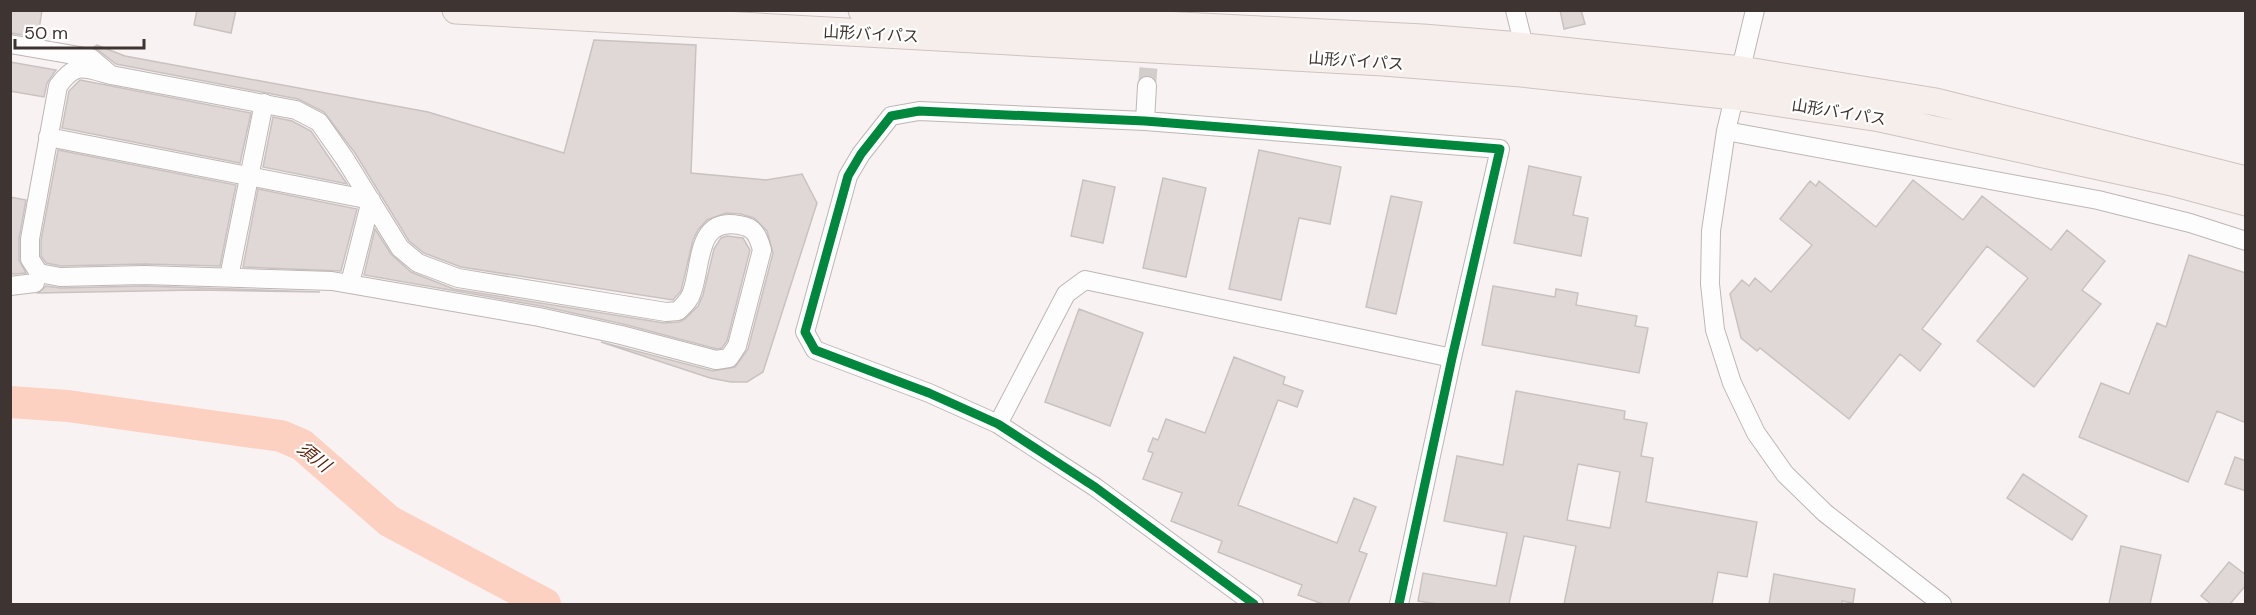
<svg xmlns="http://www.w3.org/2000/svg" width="2256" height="615" font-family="'DM Sans','Noto Sans JP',sans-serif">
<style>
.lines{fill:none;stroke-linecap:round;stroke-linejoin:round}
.river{stroke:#fdd1c1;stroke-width:32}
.building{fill:#dfd8d6;stroke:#c9c2c0;stroke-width:1.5;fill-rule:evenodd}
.minor-tunnel{stroke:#d3cdcb;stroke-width:18;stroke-dasharray:18 9;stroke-linecap:butt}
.minor-casing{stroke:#bdb6b4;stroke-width:20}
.highway-casing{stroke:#cdc3c0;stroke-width:29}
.minor{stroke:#fefdfd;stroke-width:18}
.highway{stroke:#f5eeeb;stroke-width:27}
.cycleway-casing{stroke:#fff;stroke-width:13}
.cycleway{stroke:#00873e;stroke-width:9}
.labels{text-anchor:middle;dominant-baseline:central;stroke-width:4.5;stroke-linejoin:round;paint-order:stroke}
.street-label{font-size:16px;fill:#3e3431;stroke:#fff}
.water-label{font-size:18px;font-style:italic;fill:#5c2007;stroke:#fff}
</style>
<rect width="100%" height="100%" fill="#f8f3f2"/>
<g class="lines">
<!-- river -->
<path class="river" d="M10,402L68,406L281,436L302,445L389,521L545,604"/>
</g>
<!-- building -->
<path class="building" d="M10,10H42L38,37L10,33Z
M197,10H236L231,33L194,25Z
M1560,10H1581L1585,24L1564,29Z
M594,40L696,45L691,173L766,180L802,174L817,203L763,372L747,382H731L710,378L601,342L713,371L735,367L748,349L773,253L767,231L754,218L741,214L726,213L707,220L698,230L693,240L681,291L673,300L461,267L424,253L409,241L355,153L324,112L298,99L116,64L94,47L97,45L125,56L428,112L564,153Z
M10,62L56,70L47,83L44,97L10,91Z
M80,80L251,113L240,163L62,128L69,91Z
M273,117L292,121L311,131L347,184L263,167Z
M58,150L236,185L220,266L144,264L61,266L46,263L41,256V240Z
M1259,150L1341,167L1330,224L1299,218L1281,300L1229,289Z
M1529,166L1581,177L1573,215L1588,218L1581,256L1514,243Z
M1163,178L1206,188L1186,277L1143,268Z
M1083,180L1115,187L1103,243L1071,236Z
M1913,180L1963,220L1982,196L2051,250L2067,230L2105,261L2082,290L2101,304L2034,387L1977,341L2028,278L1987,246L1922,329L1941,344L1920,371L1900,354L1849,419L1760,348L1757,351L1741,338L1730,294L1742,280L1749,286L1755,278L1771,292L1812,245L1780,219L1810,181L1816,186L1819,181L1876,227Z
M258,189L357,209L341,271L243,267Z
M1391,196L1422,202L1396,314L1366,307Z
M10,197L26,200L19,239V260L26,273L14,274L10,273Z
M375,229L391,254L411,272L454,289L664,323L679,322L685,319L698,306L703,295L714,249L721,238L727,236L743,238L750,250L727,341L722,348L717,349L623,324L541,306L364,275Z
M2189,255L2246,273V423L2217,411L2188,482L2079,437L2101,383L2129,394L2157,323L2166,327Z
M46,286L60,288L144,286L320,292L197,290L38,293Z
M1493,286L1555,297L1556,289L1578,293L1576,305L1637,316L1635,326L1648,328L1639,373L1482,345Z
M1079,309L1143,333L1110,426L1045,402Z
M1234,357L1285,377L1283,384L1303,391L1297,407L1278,400L1238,505L1337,543L1354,498L1376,507L1359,551L1367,554L1348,604H1323L1298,595L1302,585L1218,552L1222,541L1171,521L1182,493L1143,479L1153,453L1148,451L1153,438L1158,440L1166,419L1205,433Z
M1516,391L1625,411L1624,419L1647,423L1641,456L1653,458L1646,502L1757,522L1747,577L1718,572L1712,604H1564L1576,546L1524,536L1509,604H1438L1418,601L1423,573L1496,586L1507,533L1444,521L1457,456L1503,465ZM1578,464L1620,472L1610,528L1567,520Z
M2235,457L2246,461V491L2225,484Z
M2023,474L2087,516L2072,540L2007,498Z
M2121,546L2161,555L2150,604H2109Z
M2229,562L2246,575V585L2230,604H2211L2201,596Z
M1774,574L1855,589L1853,603L1842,601V604H1769Z"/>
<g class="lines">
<!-- minor-tunnel -->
<path class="minor-tunnel" d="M1147,86L1153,10"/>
<!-- minor casing -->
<g class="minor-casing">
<path id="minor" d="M1515,10L1524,46
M1755,10L1726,131L1711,231L1710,284L1715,330L1732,383L1756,433L1785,474L1825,513L1942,604
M10,44L91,58L111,75L296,110L319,122L345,159L400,248L418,263L458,278L666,312L678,311C684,305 690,300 692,292C702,264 696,217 739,225C754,227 758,235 762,250L737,346L729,358L716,360L621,335L539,317L332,281L144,275L60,277L39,273L30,259V239L58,86C76,61 84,68 111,75
M1145,121L1147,86
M1726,131L2098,200L2190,223L2246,241
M48,137L371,200L350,283
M229,277L264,103
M10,286L35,283
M998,424L1066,294L1085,280L1452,358
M1254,604L1095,487L998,424L929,393L815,350L805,332L848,176L861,154L891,116L919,111L1145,121L1500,149L1452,358L1399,604"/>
</g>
<!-- highway casing -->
<g class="highway-casing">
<path id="highway" d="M456,10L1383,62L1521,73L1734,96L1880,118L2172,182L2246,202
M862,10L1423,38L1508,45L1741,70L1936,102L2246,180"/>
</g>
<!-- minor -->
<use href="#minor" class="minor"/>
<!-- highway -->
<use href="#highway" class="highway"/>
<!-- cycleway casing -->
<g class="cycleway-casing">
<path id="cycleway" d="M1254,604L1095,487L998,424L929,393L815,350L805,332L848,176L861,154L891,116L919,111L1145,121L1500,149L1452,358L1399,604"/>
</g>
<!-- cycleway -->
<use href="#cycleway" class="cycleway"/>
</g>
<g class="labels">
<!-- street labels -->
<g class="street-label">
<text transform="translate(871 34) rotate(3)">山形バイパス</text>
<text transform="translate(1356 61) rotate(4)">山形バイパス</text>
<text transform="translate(1839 112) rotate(9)">山形バイパス</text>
</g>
<!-- water labels -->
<g class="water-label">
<text transform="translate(314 457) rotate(38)">須川</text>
</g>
</g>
<!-- border -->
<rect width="2256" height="615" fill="none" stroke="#3e3431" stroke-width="24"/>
<!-- scale -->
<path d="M15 39v9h129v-9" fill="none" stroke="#3e3431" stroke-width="3"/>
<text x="24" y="39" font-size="18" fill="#3e3431" stroke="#ffffff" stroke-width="4.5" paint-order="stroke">50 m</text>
</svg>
